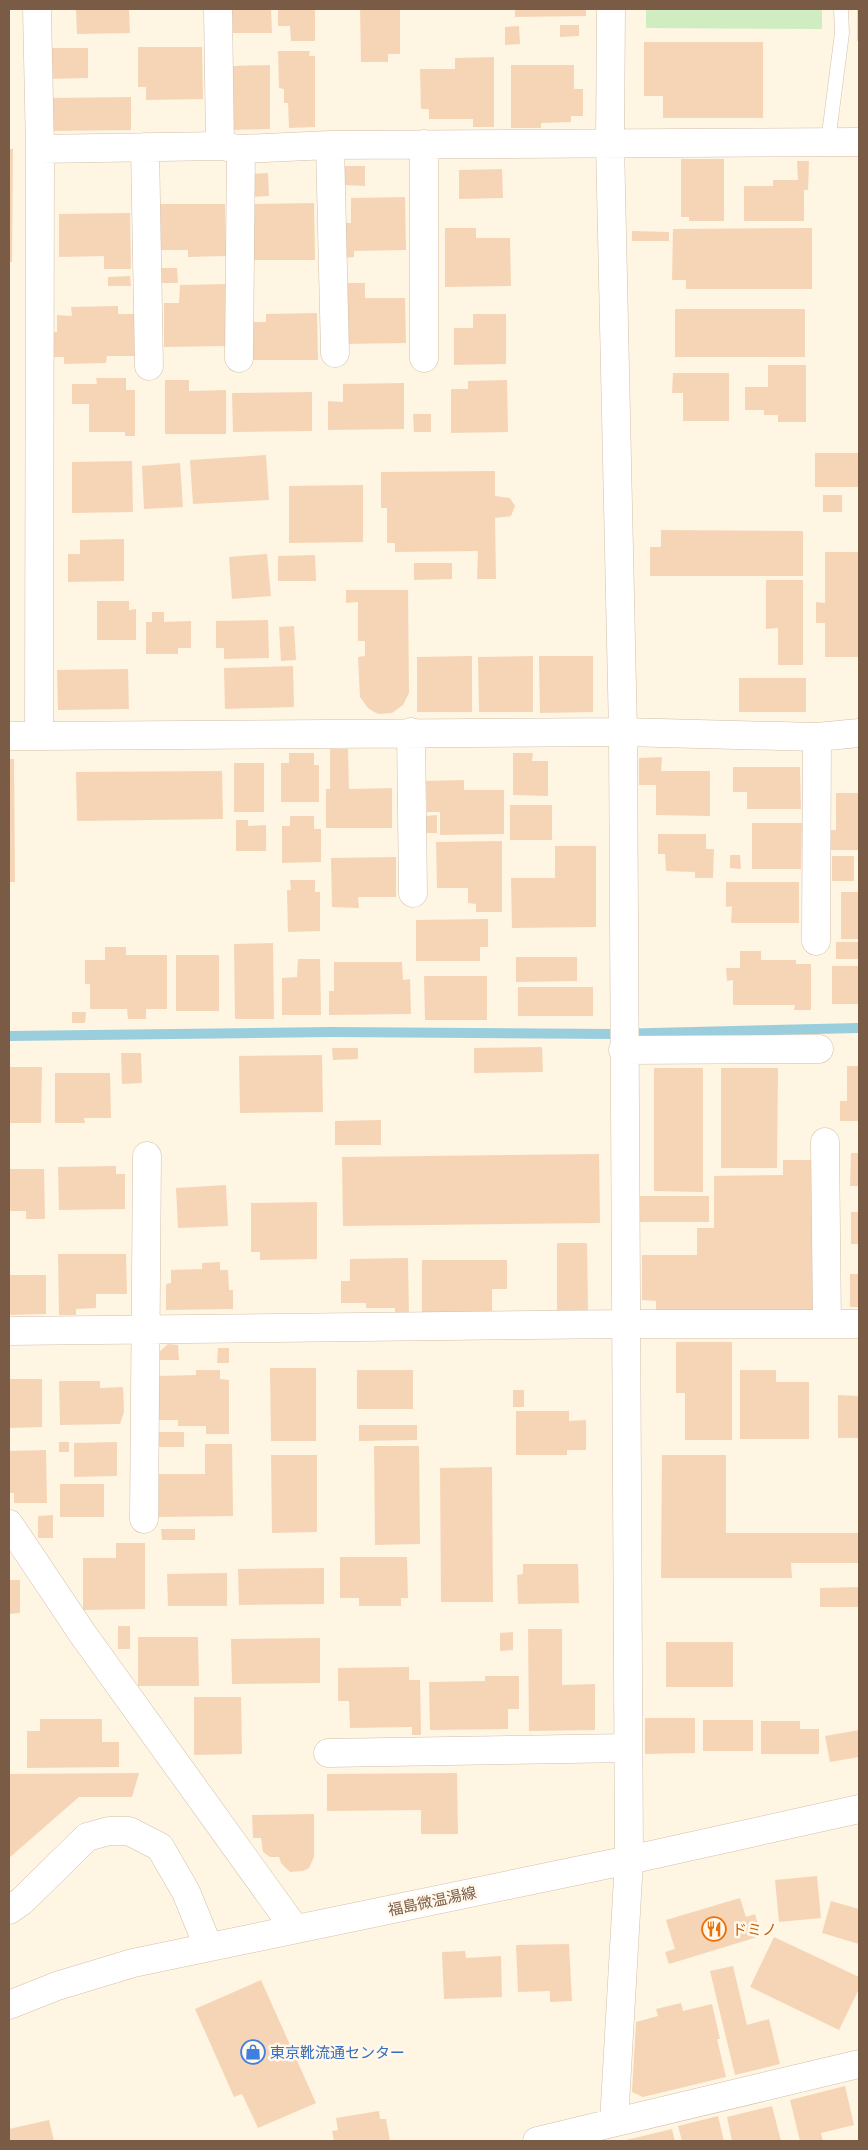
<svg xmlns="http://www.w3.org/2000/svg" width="868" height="2150" font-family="'Asap Condensed','Noto Sans JP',sans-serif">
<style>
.green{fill:#cfedc0}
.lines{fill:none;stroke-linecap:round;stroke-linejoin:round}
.stream{stroke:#9acedd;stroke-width:10}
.building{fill:#f6d5b7}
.lane-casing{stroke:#d3bfaa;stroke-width:15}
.street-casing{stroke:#d3bfaa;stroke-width:29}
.secondary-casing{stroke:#d6bfa8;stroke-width:29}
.lane{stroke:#fff;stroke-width:14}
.street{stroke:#fff;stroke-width:28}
.secondary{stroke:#fff;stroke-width:28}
.labels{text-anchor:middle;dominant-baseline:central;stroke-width:5;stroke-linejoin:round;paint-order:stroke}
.street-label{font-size:15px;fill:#795b46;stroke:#fff8eb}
.food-label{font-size:15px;fill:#c56008;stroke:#fff8eb;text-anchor:start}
.shop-label{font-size:15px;fill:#366cbe;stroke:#fff8eb;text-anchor:start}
</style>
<rect width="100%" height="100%" fill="#fef5e3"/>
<!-- green -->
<path class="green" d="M646,9H822V29L646,28Z"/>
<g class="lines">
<!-- stream -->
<path class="stream" d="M9,1036L331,1032L613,1034L859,1028"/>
</g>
<!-- building -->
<path class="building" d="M76,9H129L130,33L77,34Z
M232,9H271L272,33H233Z
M278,9H315V41H291L290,26H278Z
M360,9H400V54H388V62H361Z
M515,9H586V16L515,17Z
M857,9H859V41H857Z
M560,25H579V36L560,37Z
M519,26L520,44L505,45V27Z
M644,42H763V118H663V96H644Z
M138,47H202L203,99L146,100V87H138Z
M48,48H88V78L49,79Z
M278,51H310L309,56H315V127L289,128L288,103H284V89L279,88Z
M494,57V127H473V119H429V109H421L420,69H455V58Z
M270,65V129L232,130V66Z
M511,65H574V89H583V116H571V122L541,123V128H511Z
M131,97V130L50,131L49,98Z
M9,149H13L12,262H9Z
M681,159H724V221H689V217H681Z
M797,161H809L808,190H804V221H744V186H773V180H798Z
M342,166H365V186L342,185Z
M502,169L503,198L459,199V170Z
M268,173L269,196L249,197V174Z
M405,197L406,250L354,251V257L344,258V223H351V198Z
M314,203L315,260H248V204Z
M159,204H225L226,256L188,257V250H160Z
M130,213L131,269H104V256L59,257V214Z
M445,228H476V238H510L511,286L445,287Z
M812,228V289H686V280H672L673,229Z
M632,231L669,232V241H632Z
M156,268H177L178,283H156Z
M130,276L131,286H108V277Z
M340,283H365V298H405L406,343L341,344Z
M225,284V346L164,347V303H179L180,285Z
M118,306V314H137V356H107L106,363L64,364V357H52L53,332H57V315L72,316L71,307Z
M675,309H805V357H675Z
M317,313L318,360H248V322H266V314Z
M473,314H506V364L454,365V328H473Z
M768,365H806V422H778V415H764V410H745V387H768Z
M673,373H729V421H683V393H672Z
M96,378H126V390H135V436H125V432H89V404H72V384H97Z
M165,380H189V391L226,390V434H165Z
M507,380L508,432L451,433V389H468V381Z
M404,383V429L328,430V401L343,402V384Z
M312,392V431L233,432L232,393Z
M413,414H431V432H414Z
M815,453H859V487H815Z
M266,455L269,500L193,504L190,460Z
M132,461L133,512L72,513V462Z
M180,463L183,507L144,509L142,466Z
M495,471V496L510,498L515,506L511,516L495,518L496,579H477L478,551L395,552V543H387V508H381V472Z
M363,485V542L289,543V486Z
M823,495H842V512H823Z
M661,530L803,531V576H650V547H661Z
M124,539V581L68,582V554H80V540Z
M825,552H859V657H825V623H816V602L825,603Z
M267,554L271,596L232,599L229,557Z
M315,555L316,581H278V556Z
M414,563H452V579L414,580Z
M766,580H803V665H778V628L766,629Z
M346,590H408L409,693L403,705L392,713L379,714L374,712L368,708L360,697L358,657L365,656V641H358V602L346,603Z
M97,601H129V610L136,609V640H97Z
M152,612H164V622L191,621V648H178V654H146V622H152Z
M268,620L269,658L224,659V648H216V621Z
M294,626L296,660L281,661L279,627Z
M472,656V712H417V657Z
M533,656V712H479L478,657Z
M539,656H593V712L540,713Z
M293,666L294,707L225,709L224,668Z
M128,669L129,709L58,710L57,670Z
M739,678H806V712H739Z
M330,749H348L349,789L392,788V828H326V789H330Z
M289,753H314V765H319V802H281V763H289Z
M513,753H533L532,761H548V796L513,795Z
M662,757L661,771H710V816L656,815V785H639V758Z
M9,759H14L15,882H9Z
M234,763H264V812H234Z
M733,767H800L801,809H747V792H733Z
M222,771L223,819L77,821L76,772Z
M464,780V790H504V834L440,835V812H427L426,781Z
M836,793H859V850H830L831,830H836Z
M510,805H552V840H510Z
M437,815V833H426V816Z
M290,816H314V829H321V862L282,863V826H290Z
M236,820H248V826L266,825V851H236Z
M752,823H802L801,869H752Z
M658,834H706V849H714L713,878H695V872L666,871L665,854H658Z
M502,841V912H476V904L468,903V888H437L436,842Z
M555,846H596V927L512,928L511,878H555Z
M730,855H740L741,869L730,868Z
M832,856H854V881H832Z
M396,857V897H358L359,908L332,907L331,858Z
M290,880H315V892H320V931L288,932L287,892V890H291Z
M726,882H799V923H731L732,906L726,907Z
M841,892H859V939H841Z
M488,919V947H480V961H416V920Z
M836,942H859V959H836Z
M273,943L274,1019H235L234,944Z
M105,947H126V955H167V1009H146V1019H128L127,1009H90V984H85V960H105Z
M740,951H761V960H796V964H811V1010H794L795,1005H733V980L727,981L726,968H740Z
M176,955H219V1011H176Z
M516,957H577V981L516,982Z
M298,959H320L321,1015H282V978L297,977Z
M334,962H402L403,980L410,979L411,1014L329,1015V991H334Z
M832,966H859V1004H832Z
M424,976H487V1020H425Z
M518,987H593V1016H518Z
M72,1012H86L85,1023H72Z
M542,1047L543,1072L474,1073V1048Z
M332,1048H358V1059L333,1060Z
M121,1053H141L142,1083L122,1084Z
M322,1055L323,1112L240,1113L239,1056Z
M847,1066H859V1121H840V1101H847Z
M9,1067H42L41,1123H9Z
M654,1068H703V1192L654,1191Z
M721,1068H778L777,1168H721Z
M55,1073H110L111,1118H84L85,1123H55Z
M381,1120V1145H335V1121Z
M851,1153H859V1186H850Z
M599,1154L600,1223L343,1226L342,1157Z
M783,1160H814V1312H656V1301L642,1300V1255H697V1228H714V1176L783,1175Z
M116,1166V1174H125V1209L59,1210L58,1167Z
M9,1169H44L45,1219H26V1211H9Z
M226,1185L228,1226L178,1228L176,1188Z
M640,1196H709V1222H640Z
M317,1202V1259L260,1260V1252H251V1203Z
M851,1212H859V1244H851Z
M557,1243H587L588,1310H557Z
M58,1254H126L127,1294H96V1308L76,1309V1315H59Z
M408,1258L409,1315H395V1308H366V1303H341V1281H350V1259Z
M422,1260H507V1289H492V1312L422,1313Z
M220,1262V1270H228L229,1290H233V1309L166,1310V1284L171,1283V1270L202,1269V1263Z
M850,1274H859V1307H850Z
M9,1275H46V1314L9,1315Z
M676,1342H732V1440H685V1393H676Z
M168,1344L178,1345L179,1360H160L159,1352Z
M218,1348H229V1363H217Z
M270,1368H316V1441H271Z
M196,1370H220V1379L229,1380V1434H206V1426H178V1420H159V1376L196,1375Z
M357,1370H413V1409H357Z
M740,1370H776V1382H809V1439H740Z
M9,1379H42V1427L9,1428Z
M59,1381H100V1388L123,1387L124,1412L120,1424L60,1425Z
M513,1390H524V1407H513Z
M838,1395L859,1396V1438H838Z
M516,1411H569V1421L586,1420V1450H567V1455H516Z
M359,1425H417V1440L359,1441Z
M157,1432H184V1447H157Z
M59,1442H69V1452H59Z
M117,1442V1476L74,1477V1443Z
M205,1444H232L233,1516L159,1517V1474H205Z
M374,1446H419L420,1544L375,1545Z
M46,1450L47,1503H14V1493H9V1451Z
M271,1455H317V1532L272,1533Z
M662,1455H726V1533H859V1563H791L792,1578H661Z
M492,1467L493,1602H441L440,1468Z
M60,1484H104V1517H60Z
M53,1515V1538H38V1516Z
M161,1529H195V1540H162Z
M116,1543H145V1609L83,1610V1558H116Z
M340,1557H407L408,1598H401V1606H359V1598H340Z
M523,1564H578L579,1603L518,1604L517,1575L523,1574Z
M324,1568V1604L239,1605L238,1569Z
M227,1573V1606H168L167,1574Z
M9,1580H20V1613L9,1614Z
M859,1587V1607H820V1588Z
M118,1626H130V1649H118Z
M528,1629H562V1685L595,1684V1730L529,1731Z
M513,1632V1650L500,1651V1633Z
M138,1637H198L199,1686H138Z
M320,1638V1683L232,1684L231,1639Z
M666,1642H733V1687H666Z
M409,1667V1680H420L421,1735H412V1727L350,1728L349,1701H338V1668Z
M485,1676H519V1709H508V1729L430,1730L429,1682L485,1681Z
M194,1697H241L242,1754L194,1755Z
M645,1718H695V1753L645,1754Z
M40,1719H102V1742H119V1767L27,1768V1731H40Z
M703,1720H753V1751H703Z
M761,1721H800V1729H819V1754H761Z
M859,1730V1757L830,1762L825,1736Z
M139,1773L132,1797H79L9,1858V1774Z
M457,1773L458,1834H421V1810L327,1811V1774Z
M314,1814V1857L309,1868L303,1871L290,1872L281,1863L279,1857H270L263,1852L261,1838H253L252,1815Z
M817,1876L821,1918L779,1922L775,1880Z
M740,1898L746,1917L755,1914L761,1936L669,1964L665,1952L675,1949L666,1920Z
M831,1901L859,1909V1944L822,1933Z
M774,1937L859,1977V1989L839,2030L750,1987Z
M569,1944L572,2001L550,2002V1991L518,1992L516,1945Z
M465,1951L466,1958L501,1956L502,1997L444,1999L442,1952Z
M733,1966L747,2025L769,2019L780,2064L735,2075L710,1971Z
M261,1980L316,2103L258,2128L242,2094L234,2097L195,2009Z
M681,2003L683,2011L712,2004L720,2039H717L726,2077L643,2097L632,2092L636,2022L658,2016L656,2009Z
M845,2086L854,2125L821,2133L823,2141H800L790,2100Z
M772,2106L781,2141H732L727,2117Z
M379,2111L380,2119H386L390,2141H334L332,2131L338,2130L336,2118Z
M718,2116L724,2141H682L678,2126Z
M49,2120L54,2141H9V2129Z
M672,2129L675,2141H622Z"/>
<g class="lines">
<!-- lane casing -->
<g class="lane-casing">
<path id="lane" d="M828,142L842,33L841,9"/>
</g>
<!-- street casing -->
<g class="street-casing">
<path id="street" d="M37,9L40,149L39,736L623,732L817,737L859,733
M218,9L220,146
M611,9L610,143L623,732L629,1860L614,2122
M330,145L335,353
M145,147L149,366
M40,149L220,146L241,149L330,145L859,142
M239,358L241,149
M424,358V144
M411,732L413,893
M9,736H39
M816,941L817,737
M623,1050L819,1049
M825,1142L827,1324
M9,1331L625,1324H859
M144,1519L147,1156
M9,1524L82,1633L295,1929
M328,1753L628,1748
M9,1910L22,1901L87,1837L109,1831H129L160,1847L186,1892L208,1946
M537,2141L859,2064"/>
</g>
<!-- secondary casing -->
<g class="secondary-casing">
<path id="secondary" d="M9,2005L57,1986L133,1963L629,1860L859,1809"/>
</g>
<!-- lane -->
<use href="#lane" class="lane"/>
<!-- street -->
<use href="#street" class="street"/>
<!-- secondary -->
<use href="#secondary" class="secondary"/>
</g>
<!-- icons -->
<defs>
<g id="restaurant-ring" transform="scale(1.25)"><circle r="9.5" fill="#fff8eb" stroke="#e8710a" stroke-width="1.5"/><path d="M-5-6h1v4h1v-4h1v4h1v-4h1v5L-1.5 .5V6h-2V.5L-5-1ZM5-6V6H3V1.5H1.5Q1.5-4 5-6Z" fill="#e8710a"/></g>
<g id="shop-ring" transform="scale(1.25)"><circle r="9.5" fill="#fff8eb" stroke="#3f7fe0" stroke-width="1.5"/><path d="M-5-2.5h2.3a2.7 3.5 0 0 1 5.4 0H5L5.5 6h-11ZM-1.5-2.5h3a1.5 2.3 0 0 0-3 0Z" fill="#3f7fe0"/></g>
</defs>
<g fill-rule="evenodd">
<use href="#restaurant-ring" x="714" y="1929"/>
<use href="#shop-ring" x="253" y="2052"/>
</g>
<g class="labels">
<!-- street labels -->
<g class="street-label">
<text transform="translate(432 1901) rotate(-12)">福島微温湯線</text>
</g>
<!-- food labels -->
<g class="food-label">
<text x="732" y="1929">ドミノ</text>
</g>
<!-- shop labels -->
<g class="shop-label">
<text x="270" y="2052">東京靴流通センター</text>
</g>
</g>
<!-- border -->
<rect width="868" height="2150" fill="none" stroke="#795b46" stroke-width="20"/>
</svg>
